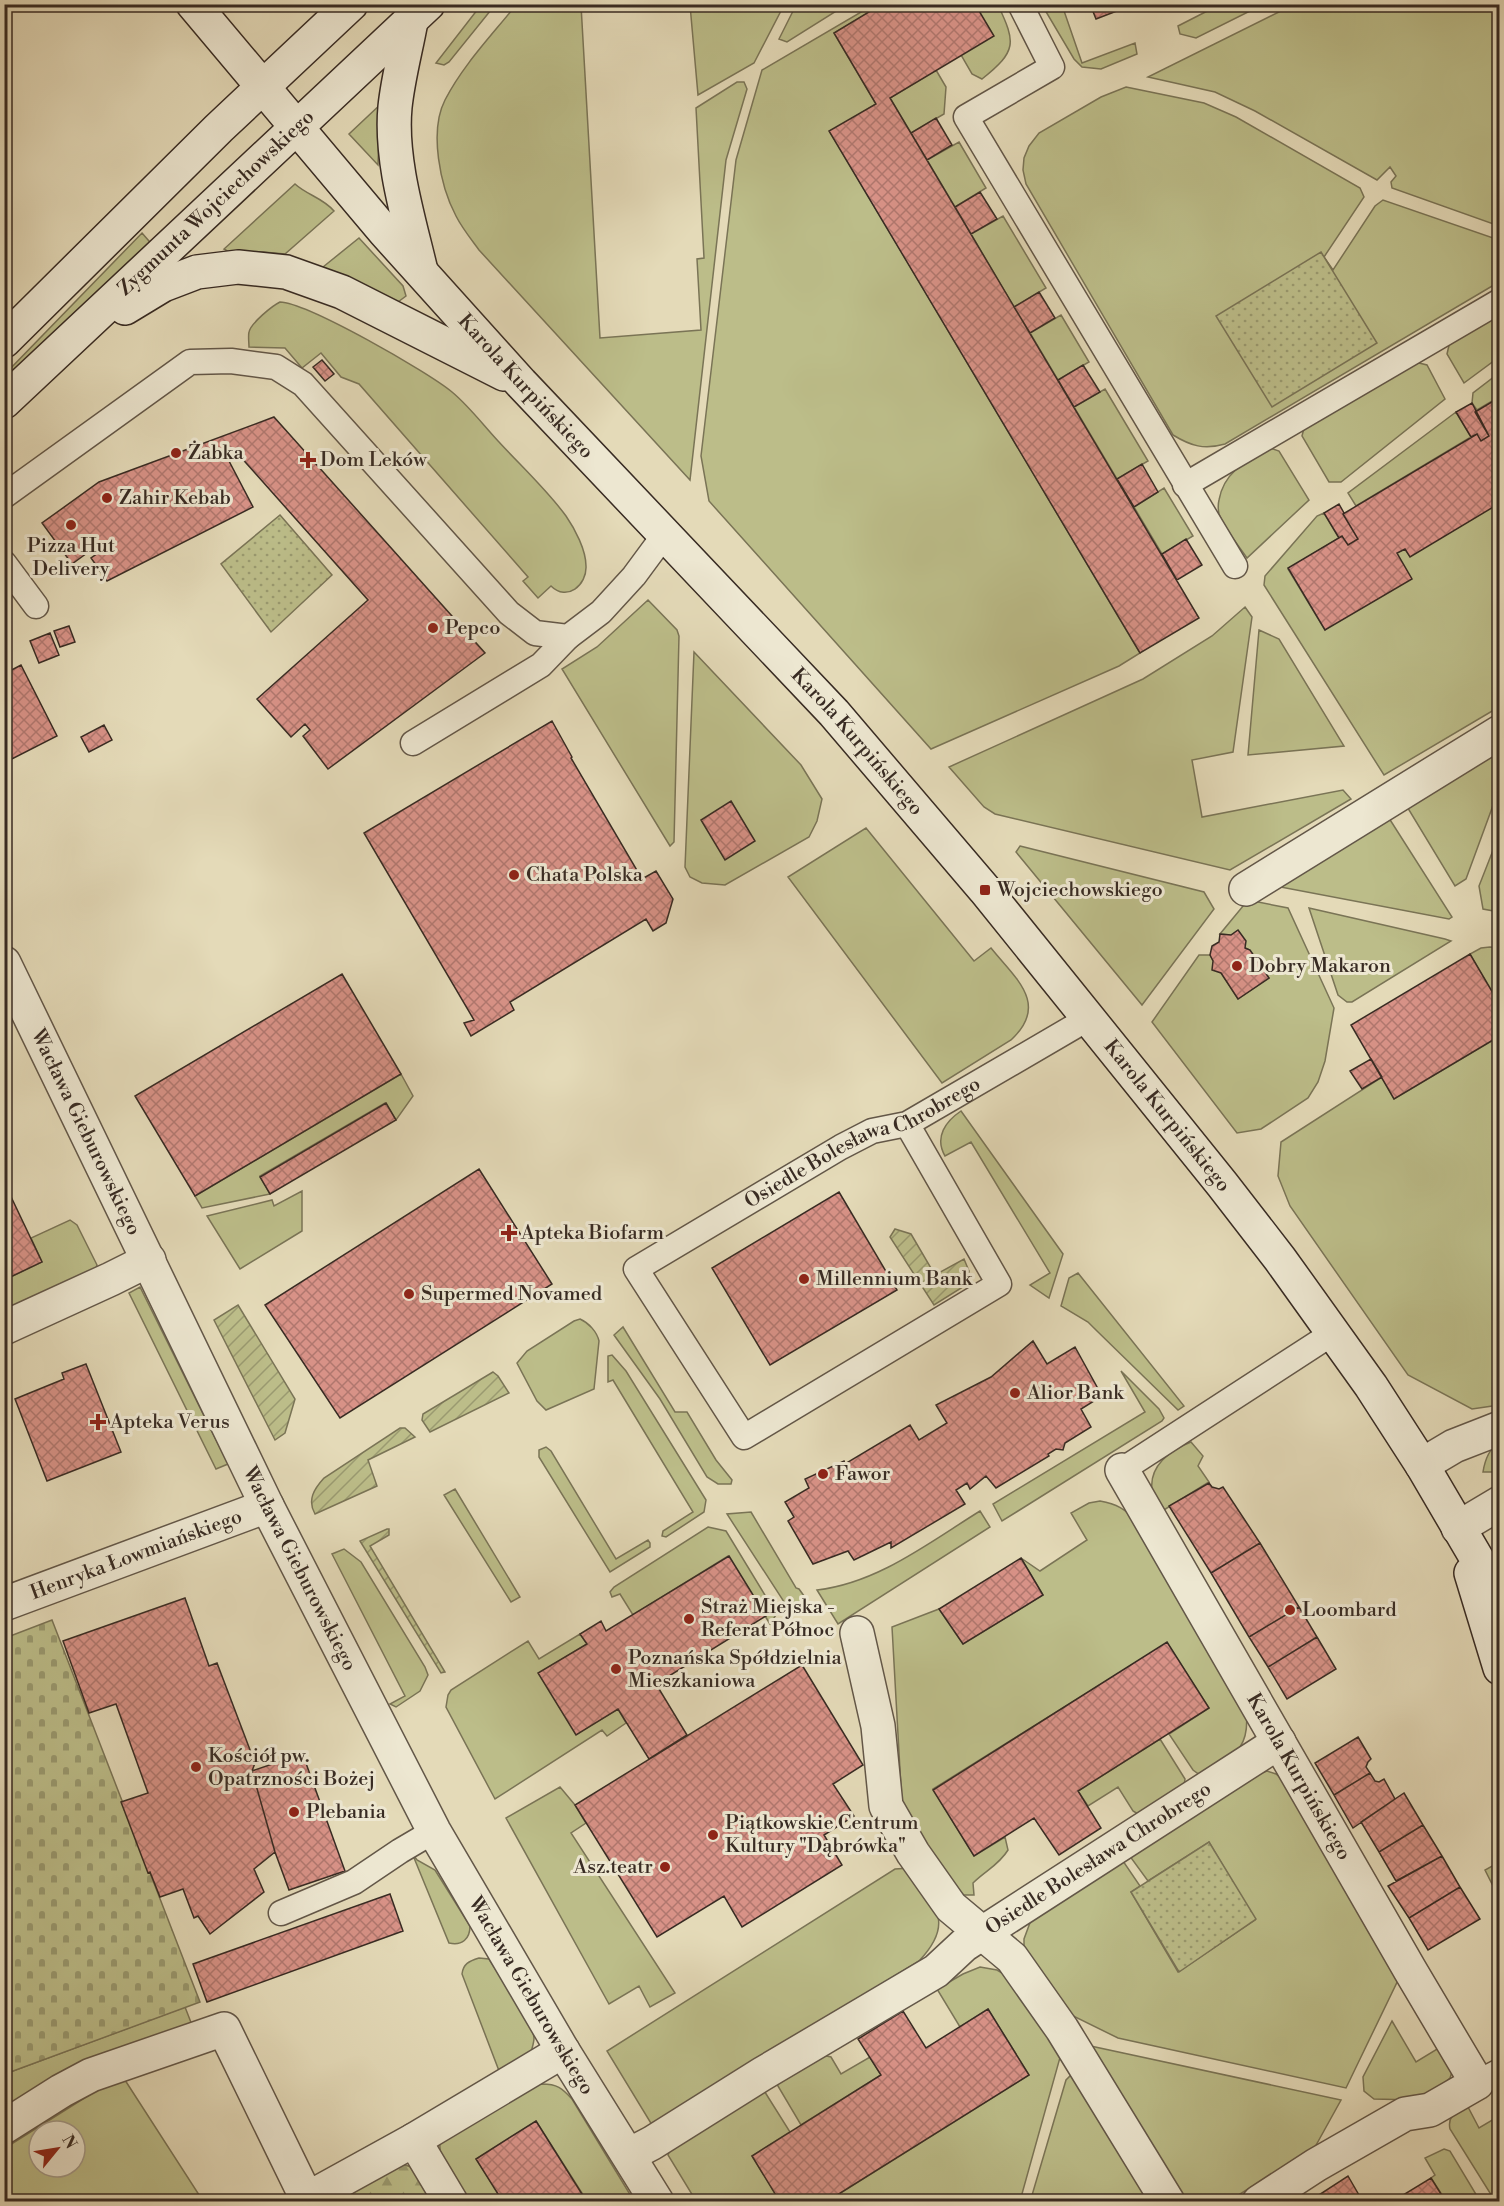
<svg xmlns="http://www.w3.org/2000/svg" width="1504" height="2206" font-family="'Libre Bodoni',serif">
<style>
.grass{fill:#bcbd89;stroke:#7a7456;stroke-width:1.5;fill-rule:evenodd}
.forest{fill:url(#forest-firs);stroke:#7a7456;stroke-width:1.5}
.cemetery{fill:url(#cemetery-stones);stroke:#7a7456;stroke-width:1.5}
.park{fill:url(#park-dots);stroke:#7a7456;stroke-width:1.5}
.garden{fill:url(#garden-furrows);stroke:#7a7456;stroke-width:1.5}
.building{fill:url(#building-cross-hatch);stroke:#382b23;stroke-width:1.5}
.lines{fill:none;stroke-linecap:round;stroke-linejoin:round}
.lane-casing{stroke:#635748;stroke-width:27}
.street-casing{stroke:#635748;stroke-width:36}
.secondary-casing{stroke:#382b23;stroke-width:36}
.lane{stroke:#ede7d1;stroke-width:24}
.street{stroke:#ede7d1;stroke-width:33}
.secondary{stroke:#ede7d1;stroke-width:33}
.poi-dot{fill:#8f2418;stroke:#ede7d1;stroke-width:2}
.labels{text-anchor:middle;dominant-baseline:central;stroke-width:6;stroke-linejoin:round;paint-order:stroke}
.street-label{font-size:20px;fill:#382b23;stroke:#ede7d1}
.poi-label{font-size:20px;fill:#382b23;stroke:#ede7d1;text-anchor:start}
</style>
<defs>
<pattern id="forest-firs" width="22" height="20" patternUnits="userSpaceOnUse" patternTransform="scale(1.5)"><rect width="22" height="20" fill="#bcbd89"/><path d="M5 1l3.5 6h-7zM16 11l3.5 6h-7z" fill="#9a9a70"/></pattern>
<pattern id="cemetery-stones" width="16" height="16" patternUnits="userSpaceOnUse" patternTransform="scale(1.5)"><rect width="16" height="16" fill="#bcbd89"/><path d="M2 7V4a2 2 0 0 1 4 0v3zM10 15v-3a2 2 0 0 1 4 0v3z" fill="#9a9a70"/></pattern>
<pattern id="park-dots" width="8" height="8" patternUnits="userSpaceOnUse" patternTransform="scale(1.5)"><rect width="8" height="8" fill="#bcbd89"/><path d="M2 2h.1M6 6h.1" fill="none" stroke="#9a9a70" stroke-width="1.8" stroke-linecap="round"/></pattern>
<pattern id="garden-furrows" width="10" height="10" patternUnits="userSpaceOnUse" patternTransform="scale(1.5)"><rect width="10" height="10" fill="#bcbd89"/><path d="M-1 1l2-2M0 10L10 0M9 11l2-2" fill="none" stroke="#9a9a70"/></pattern>
<pattern id="building-cross-hatch" width="8" height="8" patternUnits="userSpaceOnUse" patternTransform="scale(1.5)"><rect width="8" height="8" fill="#d89287"/><path d="M0 0l8 8M0 8l8-8" fill="none" stroke="#b0776e"/></pattern>
</defs>
<rect width="100%" height="100%" fill="#e4dab8"/>
<filter id="stains"><feTurbulence type="fractalNoise" baseFrequency=".00333" numOctaves="4"/><feColorMatrix values="0 0 0 0 .2 0 0 0 0 .09 0 0 0 0 .02 0 0 0 .5 -.17"/></filter>
<radialGradient id="worn" r=".72"><stop offset=".6" stop-color="#630" stop-opacity="0"/><stop offset="1" stop-color="#630" stop-opacity=".3"/></radialGradient>
<!-- grass -->
<path class="grass" d="M1295,4L1499,5V226L1392,188L1391,182L1396,176L1390,167L1377,180L1255,111L1215,92L1148,77Z
M481,5H495L449,62L444,65L436,63Z
M516,5H581L600,338L701,330L697,259L704,258L696,108L737,82H744L747,89L726,160L690,480L479,250C471,239 462,228 456,216C440,186 429,131 445,100C463,65 492,35 516,5Z
M690,5V4L784,5L754,63L698,95Z
M796,5V4L846,5L787,42L779,39Z
M873,5H882L834,33L876,104L830,132L1140,653L1119,666L931,749L709,501L701,456L736,160L762,70Z
M975,5H998C1016,43 1017,51 982,79L972,74L961,55Z
M1042,5H1062L1082,63L1135,43L1137,54L1101,69L1082,67L1074,59Z
M1219,5H1262L1196,38L1180,34L1178,26Z
M936,70L946,87L944,114L911,133L890,98Z
M1126,87L1204,103L1236,117L1360,188L1364,197L1324,257L1333,270L1375,206L1383,200L1499,240V282L1225,444C1204,450 1191,446 1173,435L1026,184L1023,170L1024,158L1029,146L1039,133L1101,97Z
M383,102L379,130L378,165L349,134Z
M959,142L986,188L955,207L927,160Z
M295,184C307,195 323,198 334,211L285,254L263,252H229L224,249Z
M1003,216L1046,288L1014,307L971,234Z
M142,233L155,248L10,373L8,371Z
M359,238L403,286L406,296L398,302L323,267Z
M280,302C308,303 428,372 452,392C469,406 484,426 499,442C521,466 547,490 566,516C575,529 586,550 586,566C587,585 567,602 551,586L538,598L523,581L528,577L359,384L341,377L321,353L302,368L285,348L249,347C249,343 248,336 249,332C251,323 272,306 280,302Z
M1499,311V357L1464,383L1447,354L1450,341Z
M1061,315L1089,362L1058,380L1030,333Z
M1415,362L1427,365L1445,399L1341,482H1329L1302,436L1304,428Z
M1499,373V397L1477,410L1472,403L1473,393Z
M1105,389L1148,461L1117,479L1074,407Z
M1456,412L1471,437L1356,506L1348,493Z
M1270,448L1279,451L1309,500L1247,558C1239,546 1224,528 1219,514C1218,509 1218,504 1219,500C1224,471 1247,461 1270,448Z
M1164,488L1193,536L1162,554L1134,507Z
M1499,503V707L1384,775L1264,585L1265,576L1317,516L1324,513L1339,538L1288,569L1325,630L1397,553L1405,549L1410,556Z
M648,600L677,630L679,636L674,842L670,846L562,669L597,647Z
M1245,607L1252,617L1233,752L1192,760L1202,817L1343,790L1351,799L1230,870L995,814L984,807L949,767L1143,679L1212,636Z
M1259,630L1279,639L1344,746L1248,755Z
M694,652L801,765L822,799L817,821L809,837L725,885L702,883L690,877L685,867Z
M1499,750V789L1466,879L1455,886L1406,805Z
M1387,815L1452,917L1449,919L1270,885Z
M866,828L974,961L991,948C1015,978 1050,1004 1011,1040L942,1083L788,877Z
M1499,835L1500,912H1499L1483,909L1479,886Z
M1020,846L1204,892L1214,909L1142,1005L1016,852Z
M1248,900L1288,908L1334,1008L1325,1061L1318,1082L1308,1098L1261,1129L1237,1133L1152,1022L1199,955H1210L1238,999L1269,978L1250,950L1245,948L1237,931L1231,935L1220,934Z
M1309,908L1445,939L1451,941L1352,1002H1347L1338,995Z
M1490,947L1499,948V1005L1470,954L1481,948Z
M1498,1037L1499,1405L1472,1409L1408,1375L1290,1206L1278,1176L1281,1142L1382,1077L1394,1099Z
M401,1074L413,1096L396,1120L385,1103L260,1176L270,1194L202,1208L195,1196Z
M961,1111L1063,1254L1049,1298L1030,1285L1050,1273L971,1142L945,1156C934,1137 946,1121 961,1111Z
M302,1191V1231L240,1269L207,1216L272,1200L274,1206Z
M70,1220L77,1225L97,1265L94,1274L5,1316L4,1280L42,1262L31,1238Z
M1078,1273L1184,1406L1178,1410L1097,1331L1088,1322L1061,1306L1069,1278Z
M140,1287L228,1464L216,1469L129,1293Z
M580,1319C589,1323 597,1332 599,1341L594,1389L546,1410L537,1401L517,1363L527,1351L574,1321Z
M623,1327L675,1412H687L716,1460L732,1480L731,1484H718L707,1477L660,1399L614,1335Z
M612,1355L626,1371L706,1500L704,1512L666,1537L662,1536L663,1531L693,1512L616,1385L613,1380L608,1382V1356Z
M1121,1371L1159,1409L1164,1418L1162,1421L1002,1521L993,1504L1145,1412Z
M1191,1442L1203,1456L1198,1466L1209,1482L1159,1513C1157,1506 1153,1498 1152,1490C1149,1466 1170,1450 1191,1442Z
M1499,1442V1472H1483C1485,1459 1489,1449 1499,1442Z
M546,1447L551,1451L616,1559L648,1540L650,1543V1547L610,1572L539,1457V1450Z
M455,1489L520,1597L511,1602L444,1495Z
M1100,1501C1117,1504 1125,1509 1136,1521L1246,1709C1251,1752 1232,1755 1200,1775L1193,1770L1169,1734L1209,1708L1167,1643L933,1789L974,1856L1005,1837L1008,1850C999,1865 985,1871 973,1883L974,1895H964L956,1889L902,1806L892,1627L939,1609L963,1644L1043,1595L1021,1558L1040,1571L1087,1540L1071,1513L1089,1503Z
M980,1511L990,1527L838,1624L817,1590C878,1583 930,1542 980,1511Z
M751,1512L796,1588L799,1589L815,1611L812,1615L786,1605L727,1514Z
M708,1527L726,1531L774,1610L776,1615L770,1624L728,1556L633,1615L620,1594L612,1597L610,1592L614,1587Z
M344,1549L361,1562L425,1667L428,1675L420,1691L396,1707L390,1704L405,1696L332,1554Z
M580,1634L587,1644L539,1673L576,1734L618,1709L626,1723L607,1736L602,1730L495,1799L446,1707L448,1695L451,1690L528,1641L539,1659Z
M1160,1739L1185,1779L1184,1786L1138,1814L1133,1811L1118,1787L1088,1806L1078,1791Z
M1267,1771L1276,1774L1282,1779L1401,1974L1346,2088L1118,2038L1061,2010L1024,1948V1939L1031,1920L1121,1858L1140,1886L1131,1892L1178,1972L1255,1920L1209,1842L1148,1881L1129,1855L1259,1774Z
M560,1787L575,1805L586,1823L571,1833L675,1993L650,2007L639,1986L609,2004L506,1818Z
M412,1853L417,1860L435,1870L470,1926C470,1939 462,1946 449,1943Z
M1494,1865L1499,1875V1898L1485,1870Z
M910,1868C934,1906 956,1922 919,1961L652,2125L607,2051L895,1869Z
M479,1958L489,1959C499,1976 533,2020 534,2038C534,2043 532,2048 531,2052L501,2076L462,1974C463,1964 469,1961 479,1958Z
M980,1967L997,1970L1009,1977L1061,2054L1020,2201L826,2202L1029,2075L988,2009L960,2027L937,1989L963,1974Z
M185,2007L192,2025L50,2079L5,2108V2074Z
M1392,2021L1416,2062L1442,2046L1453,2069L1450,2078L1443,2084L1424,2097L1414,2100L1374,2099L1364,2091L1363,2077Z
M1086,2045L1341,2100L1315,2147L1229,2201H1183Z
M822,2055L831,2057L841,2074L870,2057L881,2075L801,2125L775,2081Z
M1071,2075L1151,2201L1030,2202L1066,2080Z
M123,2077L203,2201L5,2202V2148L105,2085ZM39,2131H75V2167H39Z
M542,2084C557,2084 562,2088 572,2099L634,2201H587L536,2121L476,2159L499,2194L489,2201H468C457,2185 438,2164 440,2143L533,2085Z
M763,2089L790,2132L752,2156L780,2201H696L668,2155L672,2146Z
M1467,2105L1479,2128L1499,2116V2201H1495L1450,2129C1447,2115 1457,2112 1467,2105Z
M1444,2149L1450,2151L1480,2201H1446L1431,2178L1435,2175L1425,2158Z"/>
<!-- forest -->
<path class="forest" d="M402,2164L411,2167L436,2202H334Z"/>
<!-- cemetery -->
<path class="cemetery" d="M52,1620L200,2002L5,2074V1638Z"/>
<!-- park -->
<path class="park" d="M1321,252L1377,343L1272,407L1216,316Z
M280,515L332,575L271,632L221,564Z
M1209,1842L1256,1919L1179,1972L1131,1892Z"/>
<!-- garden -->
<path class="garden" d="M895,1229L911,1234L935,1275L964,1259L969,1271L966,1285L934,1305L890,1237Z
M238,1305L295,1399L285,1433L275,1440L214,1320Z
M493,1372L498,1376L509,1393L430,1432L422,1420L423,1414Z
M400,1428H405L415,1437L368,1460L377,1486L315,1514C307,1500 314,1489 324,1478Z
M387,1529H389V1535L370,1546L445,1672L441,1673L360,1541Z"/>
<!-- building -->
<path class="building" d="M882,4H975L994,36L890,98L1199,618L1140,653L829,131L876,104L834,33Z
M1090,4H1135L1096,19Z
M936,118L952,145L927,160L911,133Z
M980,192L997,219L971,234L955,207Z
M1039,292L1055,318L1030,333L1014,307Z
M322,360L334,374L325,381L313,367Z
M1083,365L1100,392L1074,407L1058,380Z
M1500,397V503L1410,557L1405,549L1397,553L1412,579L1325,630L1288,568L1342,536L1348,545L1358,539L1343,514L1477,434L1481,441L1489,436L1475,412Z
M1472,403L1489,436L1481,441L1477,434L1471,437L1456,412Z
M274,417L485,653L328,769L303,736L310,730L305,724L291,737L257,699L368,600L238,454L229,461L253,507L107,581L91,558L98,553L94,548L72,564L42,523L99,482Z
M1142,464L1158,492L1134,507L1117,479Z
M1339,504L1344,513L1343,514L1358,539L1348,545L1342,536L1339,538L1324,513Z
M1186,539L1202,565L1177,580L1162,554Z
M69,626L75,642L60,647L54,631Z
M50,633L59,655L39,663L30,641Z
M21,665L57,736L4,763V674Z
M552,721L572,757L571,758L642,879L656,871L673,899L666,923L653,931L646,919L510,1002L514,1010L471,1036L464,1023L474,1020L364,833Z
M104,725L112,740L89,752L81,737Z
M731,801L755,841L725,860L701,820Z
M1238,930L1246,941L1245,948L1250,950L1269,978L1238,999L1221,973L1212,970L1213,961L1210,955L1212,946L1219,942L1220,934L1231,935Z
M1470,954L1500,1005V1039L1498,1037L1394,1099L1351,1025Z
M342,974L401,1074L195,1196L135,1096Z
M1371,1059L1382,1077L1362,1089L1350,1071Z
M386,1103L396,1120L270,1194L260,1177Z
M479,1169L552,1284L340,1418L265,1305Z
M4,1182L42,1262L4,1280Z
M839,1192L897,1290L770,1365L712,1268Z
M1033,1341L1047,1364L1075,1347L1102,1396L1081,1409L1091,1427L1065,1443L1063,1450L1056,1449L1048,1454L1049,1456L996,1488L986,1476L970,1489L967,1483L956,1490L965,1504L891,1548V1542L854,1560L848,1551L813,1564L788,1521L794,1517L785,1502L809,1488L805,1479L844,1461L845,1464L910,1425L919,1440L947,1423L936,1405L991,1377Z
M86,1364L121,1452L47,1481L15,1399L64,1379L62,1373Z
M1209,1483L1212,1487L1219,1489L1223,1487L1260,1543L1211,1573L1169,1506Z
M1260,1543L1299,1607L1249,1637L1211,1573Z
M729,1556L766,1616L656,1684L687,1735L649,1759L618,1709L576,1735L538,1673L587,1644L580,1634L601,1621L606,1631Z
M1021,1558L1043,1595L963,1644L939,1609Z
M185,1598L209,1666L217,1663L255,1763L252,1771L275,1852L254,1869L264,1892L210,1934L198,1916L194,1918L183,1889L160,1897L150,1872L148,1873L121,1802L148,1793L116,1704L89,1713L63,1641Z
M1299,1607L1317,1637L1268,1667L1249,1637Z
M1317,1637L1336,1669L1287,1699L1268,1667Z
M1167,1642L1209,1708L1078,1791L1101,1828L1059,1855L1034,1818L974,1856L933,1790Z
M802,1665L863,1765L833,1784L854,1816L824,1835L842,1865L742,1927L724,1896L657,1937L575,1805Z
M1358,1737L1371,1759L1368,1762L1366,1767L1370,1773L1334,1795L1315,1763Z
M305,1753L303,1755L345,1871L289,1890L275,1852L252,1771Z
M1370,1773L1375,1781L1379,1782L1384,1779L1395,1799L1353,1828L1334,1795Z
M1404,1793L1423,1825L1379,1852L1361,1822Z
M1423,1825L1442,1856L1396,1881L1379,1852Z
M1442,1856L1460,1887L1409,1918L1388,1886Z
M1460,1887L1480,1919L1428,1950L1409,1918Z
M390,1894L403,1931L207,2002L193,1964Z
M988,2009L1029,2075L826,2202H780L752,2156L881,2075L858,2039L903,2011L926,2048Z
M536,2121L587,2202H503L476,2159Z
M1348,2176L1363,2202H1308Z
M1431,2178L1446,2202H1393L1398,2198Z"/>
<g class="lines">
<!-- lane casing -->
<g class="lane-casing">
<g id="lane">
<path d="M1020,4L1052,67L966,117L1235,566"/>
<path d="M1185,485L1500,301"/>
<path d="M4,496L190,362L231,361L276,367L303,384L509,613L535,633L568,637L601,612L634,576L665,534"/>
<path d="M4,563L36,606"/>
<path d="M413,743L541,665L568,637"/>
<path id="s1" d="M907,1124L999,1284L744,1437L636,1269L841,1147L872,1131L907,1124L1089,1018"/>
<path d="M1122,1470L1333,1333"/>
<path d="M281,1913L354,1882L400,1851L434,1831"/>
<path d="M1477,2083L1500,2071"/>
</g>
</g>
<!-- street casing -->
<g class="street-casing">
<g id="street">
<path d="M1246,889L1500,732"/>
<path id="s2" d="M4,963L267,1506L434,1831L563,2051L657,2202"/>
<path d="M4,1328L111,1279L149,1260"/>
<path d="M1422,1465L1454,1446L1500,1428"/>
<path id="s3" d="M1122,1470L1410,1970L1477,2083L1430,2110L1405,2114L1316,2165L1259,2202"/>
<path d="M1458,1528L1500,1503"/>
<path id="s4" d="M4,1604L267,1506"/>
<path d="M857,1633L878,1726L886,1806L913,1853L951,1907L1012,1958L1062,2029L1168,2202"/>
<path d="M4,2127L61,2091L91,2075L224,2029L307,2199L414,2140L563,2051"/>
<path d="M414,2140L451,2202"/>
<path id="s5" d="M629,2155L652,2143L762,2074L936,1971L964,1945L1279,1742"/>
</g>
</g>
<!-- secondary casing -->
<g class="secondary-casing">
<g id="secondary">
<path id="s6" d="M193,4L384,231L521,383L834,713L985,890L1222,1184L1280,1259L1371,1386L1422,1465L1500,1598"/>
<path d="M411,21C406,49 398,78 395,107C390,160 409,220 421,271"/>
<path d="M125,308L163,285L197,272L238,267L286,272L342,292L504,374"/>
<path d="M4,341L219,128L351,4"/>
<path id="s7" d="M4,402L428,4"/>
<path d="M1471,1573L1500,1668"/>
</g>
</g>
<!-- lane -->
<use href="#lane" class="lane"/>
<!-- street -->
<use href="#street" class="street"/>
<!-- secondary -->
<use href="#secondary" class="secondary"/>
</g>
<!-- markers -->
<g class="poi-dot">
<circle cx="176" cy="453" r="6"/>
<path d="M305 451h6v6h6v6h-6v6h-6v-6h-6v-6h6z"/>
<circle cx="107" cy="498" r="6"/>
<circle cx="71" cy="525" r="6"/>
<circle cx="433" cy="628" r="6"/>
<circle cx="514" cy="875" r="6"/>
<rect x="979" y="884" width="12" height="12" rx="3"/>
<circle cx="1237" cy="966" r="6"/>
<path d="M506 1224h6v6h6v6h-6v6h-6v-6h-6v-6h6z"/>
<circle cx="804" cy="1279" r="6"/>
<circle cx="409" cy="1294" r="6"/>
<circle cx="1015" cy="1393" r="6"/>
<path d="M95 1413h6v6h6v6h-6v6h-6v-6h-6v-6h6z"/>
<circle cx="823" cy="1474" r="6"/>
<circle cx="1290" cy="1610" r="6"/>
<circle cx="689" cy="1619" r="6"/>
<circle cx="616" cy="1669" r="6"/>
<circle cx="196" cy="1767" r="6"/>
<circle cx="294" cy="1812" r="6"/>
<circle cx="713" cy="1835" r="6"/>
<circle cx="665" cy="1867" r="6"/>
</g>
<g class="labels">
<!-- street labels -->
<g class="street-label">
<text stroke="none"><textPath href="#s7" startOffset="291">Zygmunta Wojciechowskiego</textPath></text>
<text stroke="none"><textPath href="#s6" startOffset="507">Karola Kurpińskiego</textPath></text>
<text stroke="none"><textPath href="#s6" startOffset="993">Karola Kurpińskiego</textPath></text>
<text stroke="none"><textPath href="#s6" startOffset="1479">Karola Kurpińskiego</textPath></text>
<text stroke="none"><textPath href="#s2" startOffset="188">Wacława Gieburowskiego</textPath></text>
<text stroke="none"><textPath href="#s1" startOffset="942">Osiedle Bolesława Chrobrego</textPath></text>
<text stroke="none"><textPath href="#s4" startOffset="141">Henryka Łowmiańskiego</textPath></text>
<text stroke="none"><textPath href="#s2" startOffset="674">Wacława Gieburowskiego</textPath></text>
<text stroke="none"><textPath href="#s3" startOffset="354">Karola Kurpińskiego</textPath></text>
<text stroke="none"><textPath href="#s5" startOffset="556">Osiedle Bolesława Chrobrego</textPath></text>
<text stroke="none"><textPath href="#s2" startOffset="1160">Wacława Gieburowskiego</textPath></text>
</g>
<!-- poi labels -->
<g class="poi-label">
<text x="188" y="453">Żabka</text>
<text x="320" y="460">Dom Leków</text>
<text x="119" y="498">Zahir Kebab</text>
<text x="71" y="546" text-anchor="middle">Pizza Hut<tspan x="71" dy="23">Delivery</tspan></text>
<text x="445" y="628">Pepco</text>
<text x="526" y="875">Chata Polska</text>
<text x="997" y="890">Wojciechowskiego</text>
<text x="1249" y="966">Dobry Makaron</text>
<text x="521" y="1233">Apteka Biofarm</text>
<text x="816" y="1279">Millennium Bank</text>
<text x="421" y="1294">Supermed Novamed</text>
<text x="1027" y="1393">Alior Bank</text>
<text x="110" y="1422">Apteka Verus</text>
<text x="835" y="1474">Fawor</text>
<text x="701" y="1607">Straż Miejska -<tspan x="701" dy="23">Referat Północ</tspan></text>
<text x="1302" y="1610">Loombard</text>
<text x="628" y="1658">Poznańska Spółdzielnia<tspan x="628" dy="23">Mieszkaniowa</tspan></text>
<text x="208" y="1756">Kościół pw.<tspan x="208" dy="23">Opatrzności Bożej</tspan></text>
<text x="306" y="1812">Plebania</text>
<text x="725" y="1823">Piątkowskie Centrum<tspan x="725" dy="23">Kultury "Dąbrówka"</tspan></text>
<text x="653" y="1867" text-anchor="end">Asz.teatr</text>
</g>
</g>
<!-- margin -->
<rect width="1504" height="2206" fill="none" stroke="#e4dab8" stroke-width="24"/>
<rect x="6" y="6" width="1492" height="2194" fill="none" stroke="#382b23" stroke-width="3"/>
<rect x="12" y="12" width="1480" height="2182" fill="none" stroke="#382b23" stroke-width="1.5"/>
<!-- north arrow -->
<g transform="translate(57 2149) rotate(60)"><circle r="28" fill="#ede7d1" stroke="#a59c8b" stroke-width="1.5"/>
<path d="M0-4.5L10 22L0 15L-10 22Z" fill="#8f2418"/>
<text y="-9" font-size="16" font-weight="bold" text-anchor="middle" fill="#382b23">N</text>
</g>
<rect width="100%" height="100%" filter="url(#stains)"/>
<rect width="100%" height="100%" fill="url(#worn)"/>
</svg>
